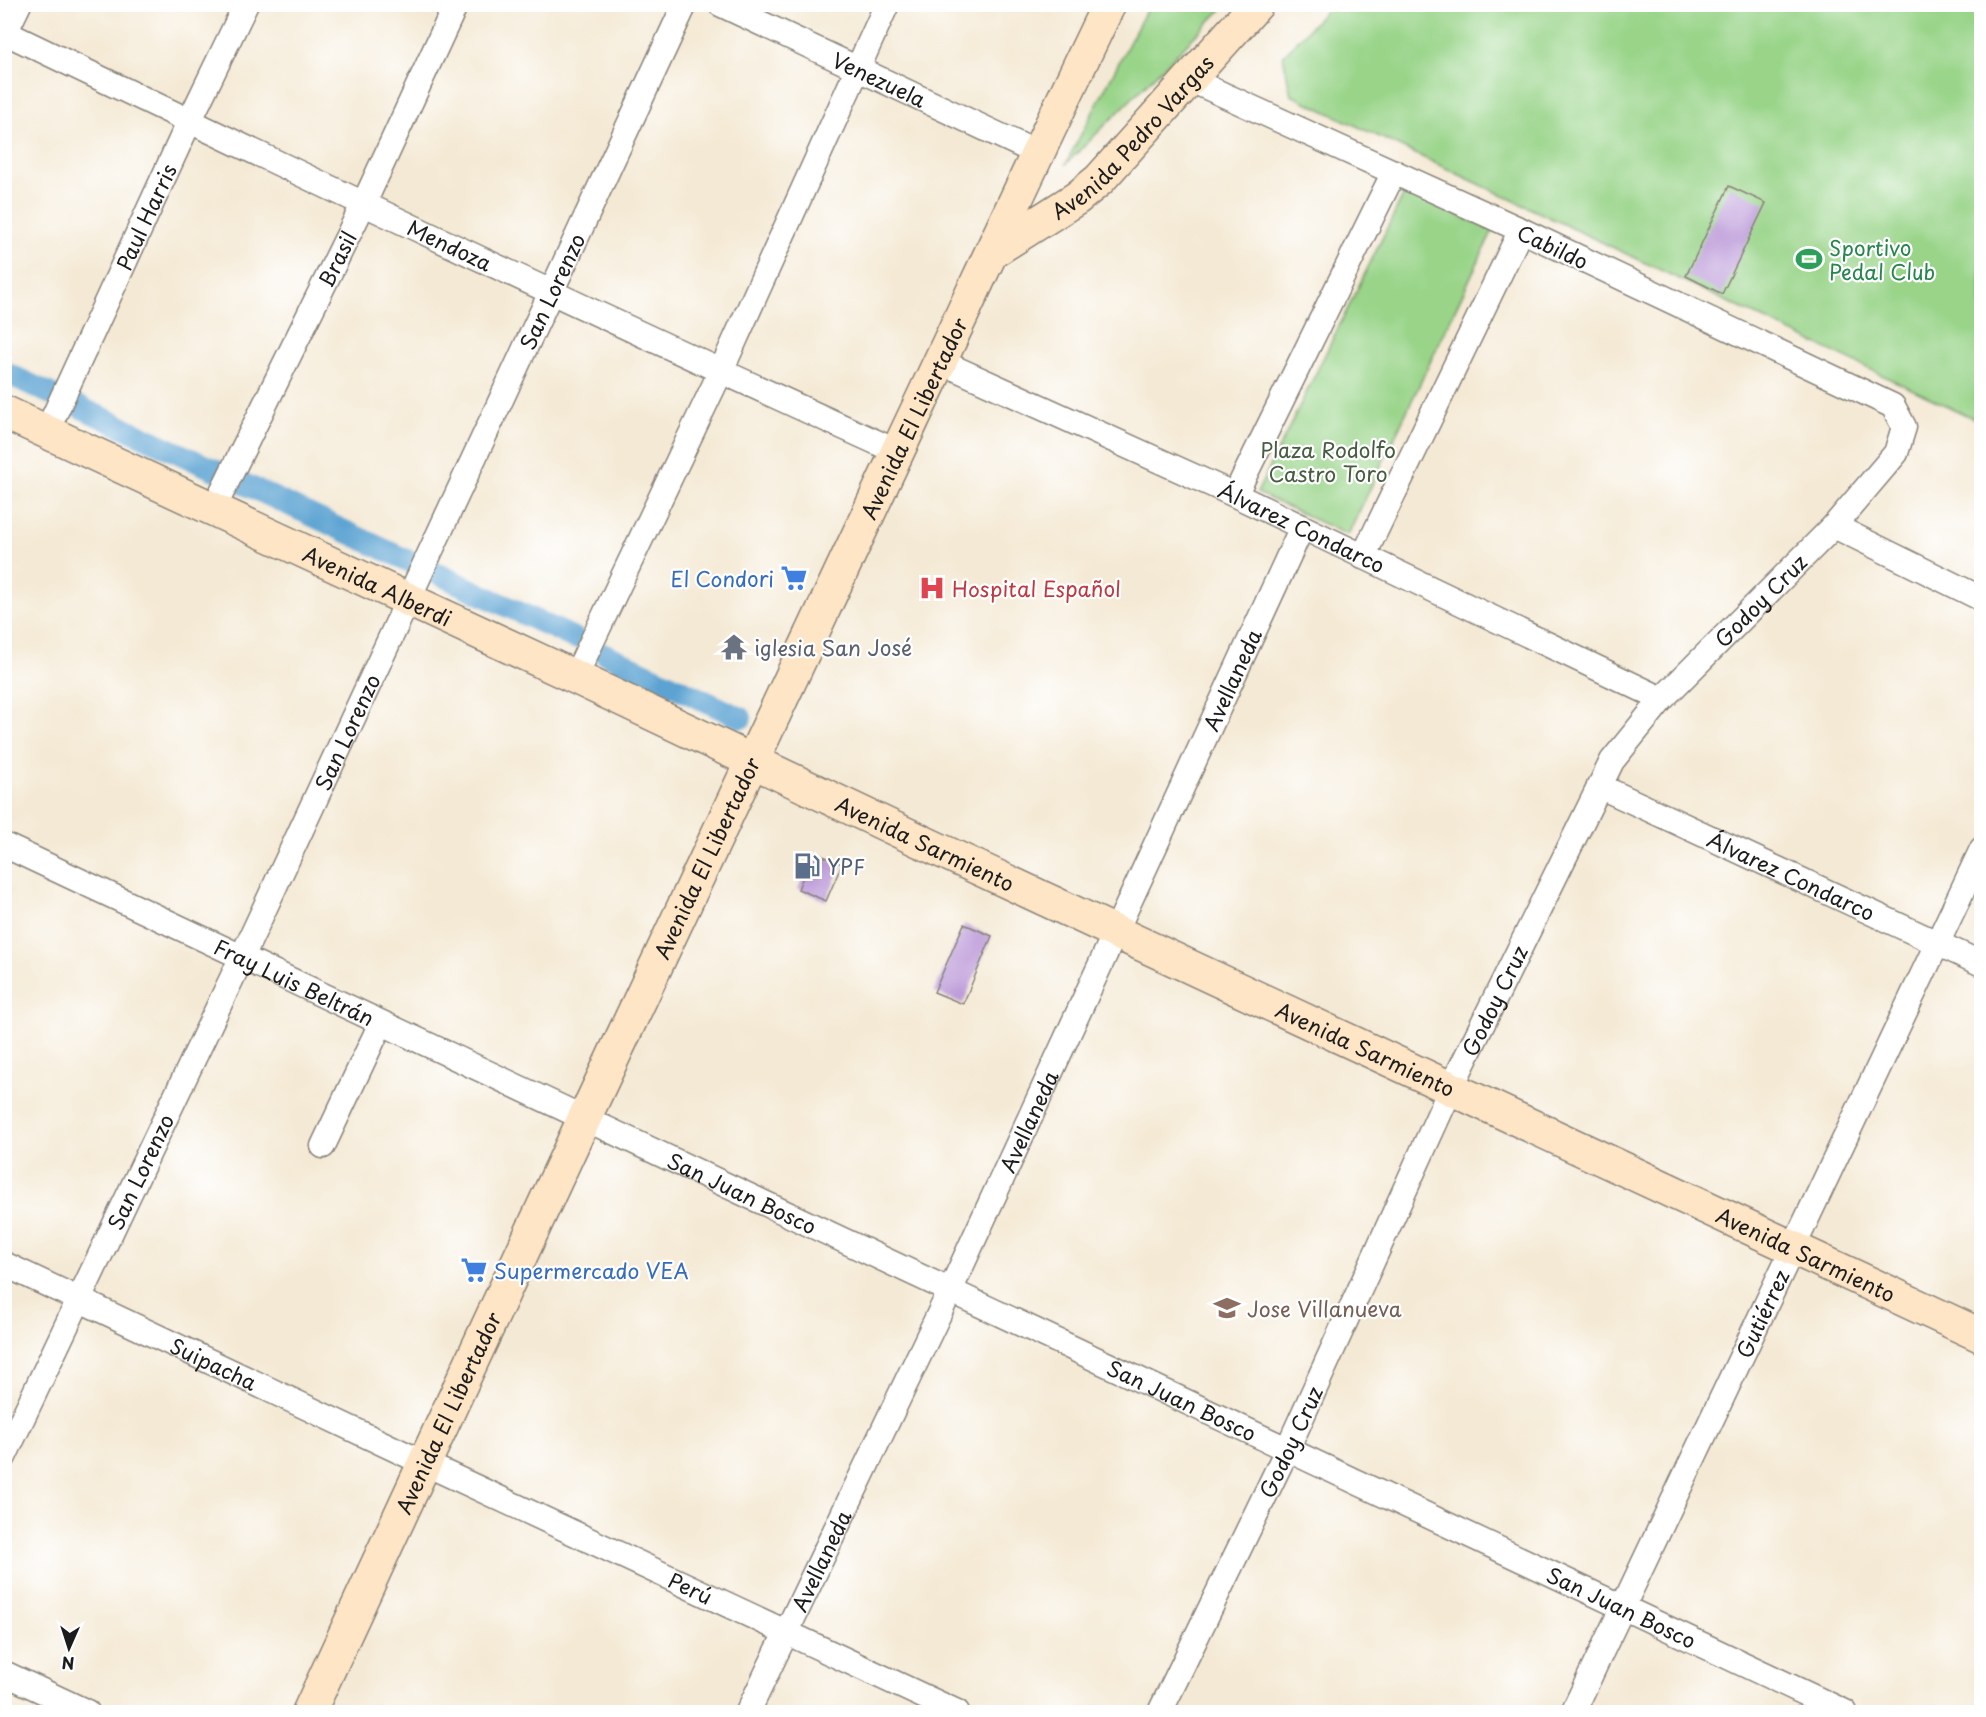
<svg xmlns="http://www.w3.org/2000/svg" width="1986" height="1717" font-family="'Playpen Sans',sans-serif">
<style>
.green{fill:#99d489;stroke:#5a7852;stroke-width:1.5}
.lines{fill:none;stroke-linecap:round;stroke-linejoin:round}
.canal{stroke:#5ba3d2;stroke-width:22}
.building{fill:#bb99d8}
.street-casing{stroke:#888278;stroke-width:27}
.secondary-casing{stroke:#888278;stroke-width:36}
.street{stroke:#fff;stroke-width:24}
.secondary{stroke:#fde5c5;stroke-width:33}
.labels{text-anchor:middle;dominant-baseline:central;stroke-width:4.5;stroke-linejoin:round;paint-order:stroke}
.street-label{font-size:21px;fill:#1c1c1c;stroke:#fff}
.leisure-label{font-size:21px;fill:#27864d;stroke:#fff;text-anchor:start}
.park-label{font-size:21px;fill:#485c42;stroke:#fff}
.shop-label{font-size:21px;fill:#366cbe;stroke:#fff;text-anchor:end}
.health-label{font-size:21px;fill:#be3a42;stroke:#fff;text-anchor:start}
.worship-label{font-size:21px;fill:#5b616d;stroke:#fff;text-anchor:start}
.service-label{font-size:21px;fill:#4e5e75;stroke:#fff;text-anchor:start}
.education-label{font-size:21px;fill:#785e54;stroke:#fff;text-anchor:start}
</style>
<rect width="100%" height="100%" fill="#fff"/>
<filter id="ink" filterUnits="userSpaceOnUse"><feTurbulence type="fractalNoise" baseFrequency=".0167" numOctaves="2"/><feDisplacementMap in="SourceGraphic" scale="12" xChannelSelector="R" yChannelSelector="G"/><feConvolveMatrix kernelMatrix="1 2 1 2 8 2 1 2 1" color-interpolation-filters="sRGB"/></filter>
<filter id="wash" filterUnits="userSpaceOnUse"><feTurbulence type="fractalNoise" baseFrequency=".008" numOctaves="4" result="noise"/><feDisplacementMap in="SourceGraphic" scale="24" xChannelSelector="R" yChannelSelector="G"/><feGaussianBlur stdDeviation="1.35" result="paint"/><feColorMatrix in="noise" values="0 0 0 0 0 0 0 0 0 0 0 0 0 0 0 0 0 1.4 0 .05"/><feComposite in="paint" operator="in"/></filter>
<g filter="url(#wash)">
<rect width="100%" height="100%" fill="#f4e9d4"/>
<!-- green -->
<path class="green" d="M1149,5H1226L1065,165Z
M1331,5H1981V422L1291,95L1283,56Z
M1405,192L1493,230L1348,535L1257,493Z"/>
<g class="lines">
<!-- canal -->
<path class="canal" d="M4,372L51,394
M73,404L219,472
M240,482L413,563
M434,572L574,638
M605,654L741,718"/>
</g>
<g id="blocks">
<!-- building -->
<path class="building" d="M1729,186L1766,203L1722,294L1686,276Z
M813,852L842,864L826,901L798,889Z
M964,924L992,936L963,1004L934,992Z"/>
</g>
</g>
<g filter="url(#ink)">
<use href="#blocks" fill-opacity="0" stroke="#888278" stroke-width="1.5"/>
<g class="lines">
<!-- street casing -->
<g class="street-casing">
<g id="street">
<path id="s1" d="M720,4L1037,153"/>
<path id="s2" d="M4,32C301,175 598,316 898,452"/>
<path d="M4,35L19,4"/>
<path id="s3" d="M939,361L1235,495L1662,699"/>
<path id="s4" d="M47,431L189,122L246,4"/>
<path d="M1235,495L1394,172"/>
<path id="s5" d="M213,510L364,203L456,4"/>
<path d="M1834,526L1982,599"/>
<path d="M1363,557L1521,230"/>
<path d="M575,677L721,371L887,4"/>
<path id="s6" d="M1599,786L1982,964"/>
<path id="s7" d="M4,845L1845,1712"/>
<path d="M323,1146L381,1023"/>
<path id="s8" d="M4,1264L424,1463L957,1712"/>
<path id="s9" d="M4,1457L242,957L685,4"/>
<path d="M4,1673L87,1712"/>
<path id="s10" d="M748,1712L950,1291L1302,527"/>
<path id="s11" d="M1160,1712L1287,1450L1451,1088L1612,761L1662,699L1834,526L1896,453L1904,427L1893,406L1521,230L1191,80"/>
<path id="s12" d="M1573,1712L1982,849"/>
</g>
</g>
<!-- secondary casing -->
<g class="secondary-casing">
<g id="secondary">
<path id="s13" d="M992,252L1077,198L1099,180L1257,4"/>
<path id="s14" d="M4,412L575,677L931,846L1982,1336"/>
<path id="s15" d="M309,1712C502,1294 697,875 894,459C966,307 1036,155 1109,4"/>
</g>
</g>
<!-- street -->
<use href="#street" class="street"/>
<!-- secondary -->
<use href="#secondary" class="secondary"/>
</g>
</g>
<!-- icons -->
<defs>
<g id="stadium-bare" transform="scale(2.07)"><path d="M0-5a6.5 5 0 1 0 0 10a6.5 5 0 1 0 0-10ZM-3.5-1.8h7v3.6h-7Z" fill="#2e9e5b" stroke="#fff" stroke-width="2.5" paint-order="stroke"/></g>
<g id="supermarket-bare" transform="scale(2.07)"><path d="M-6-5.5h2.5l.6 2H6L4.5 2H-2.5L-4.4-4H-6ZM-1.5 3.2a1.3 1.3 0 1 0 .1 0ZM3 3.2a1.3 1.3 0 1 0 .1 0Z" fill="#3f7fe0" stroke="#fff" stroke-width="2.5" paint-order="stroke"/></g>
<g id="hospital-bare" transform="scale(2.07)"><path d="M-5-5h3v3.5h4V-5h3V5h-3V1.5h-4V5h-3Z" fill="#e0444e" stroke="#fff" stroke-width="2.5" paint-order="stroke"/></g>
<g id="temple-bare" transform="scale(2.07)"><path d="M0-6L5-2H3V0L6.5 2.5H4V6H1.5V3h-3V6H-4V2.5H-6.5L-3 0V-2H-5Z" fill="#6b7280" stroke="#fff" stroke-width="2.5" paint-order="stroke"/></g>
<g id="fuel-bare" transform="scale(2.07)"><path d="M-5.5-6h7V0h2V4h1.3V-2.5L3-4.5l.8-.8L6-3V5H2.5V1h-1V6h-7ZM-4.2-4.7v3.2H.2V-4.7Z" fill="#5c6f8a" stroke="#fff" stroke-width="2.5" paint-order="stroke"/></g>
<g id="school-bare" transform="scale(2.07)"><path d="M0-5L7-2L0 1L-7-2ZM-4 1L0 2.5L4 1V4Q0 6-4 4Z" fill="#8d6e63" stroke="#fff" stroke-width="2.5" paint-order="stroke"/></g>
</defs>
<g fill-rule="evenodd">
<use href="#stadium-bare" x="1809" y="259"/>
<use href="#supermarket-bare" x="794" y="578"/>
<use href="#hospital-bare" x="932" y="588"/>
<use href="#temple-bare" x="734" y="647"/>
<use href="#fuel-bare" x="807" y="866"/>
<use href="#supermarket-bare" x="474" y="1270"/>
<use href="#school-bare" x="1227" y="1308"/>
</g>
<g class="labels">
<!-- street labels -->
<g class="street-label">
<text stroke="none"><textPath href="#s1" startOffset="176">Venezuela</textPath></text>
<text stroke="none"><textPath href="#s13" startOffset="183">Avenida Pedro Vargas</textPath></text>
<text stroke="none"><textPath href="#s4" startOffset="236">Paul Harris</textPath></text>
<text stroke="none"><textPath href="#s2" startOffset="494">Mendoza</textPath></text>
<text transform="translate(1553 246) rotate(25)">Cabildo</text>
<text stroke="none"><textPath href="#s5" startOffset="280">Brasil</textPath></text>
<text stroke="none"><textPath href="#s9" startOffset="1288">San Lorenzo</textPath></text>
<text stroke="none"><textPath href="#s15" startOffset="1428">Avenida El Libertador</textPath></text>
<text stroke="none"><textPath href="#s3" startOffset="399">Álvarez Condarco</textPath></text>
<text stroke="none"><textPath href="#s14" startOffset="412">Avenida Alberdi</textPath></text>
<text stroke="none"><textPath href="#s11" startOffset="1272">Godoy Cruz</textPath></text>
<text stroke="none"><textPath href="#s10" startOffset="1140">Avellaneda</textPath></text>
<text stroke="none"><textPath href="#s9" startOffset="802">San Lorenzo</textPath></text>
<text stroke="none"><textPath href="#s14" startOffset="1017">Avenida Sarmiento</textPath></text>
<text stroke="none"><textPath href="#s15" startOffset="942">Avenida El Libertador</textPath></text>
<text stroke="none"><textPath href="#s6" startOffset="212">Álvarez Condarco</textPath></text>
<text stroke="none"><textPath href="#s7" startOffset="321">Fray Luis Beltrán</textPath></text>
<text stroke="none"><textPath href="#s11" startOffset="786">Godoy Cruz</textPath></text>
<text stroke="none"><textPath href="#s14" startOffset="1503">Avenida Sarmiento</textPath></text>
<text stroke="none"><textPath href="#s10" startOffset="654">Avellaneda</textPath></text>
<text stroke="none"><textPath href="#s9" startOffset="316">San Lorenzo</textPath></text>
<text stroke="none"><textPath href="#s7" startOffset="816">San Juan Bosco</textPath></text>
<text stroke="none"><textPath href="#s14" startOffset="1989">Avenida Sarmiento</textPath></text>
<text stroke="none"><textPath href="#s12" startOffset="441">Gutiérrez</textPath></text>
<text stroke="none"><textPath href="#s8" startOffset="232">Suipacha</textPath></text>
<text stroke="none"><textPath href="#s7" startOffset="1302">San Juan Bosco</textPath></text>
<text stroke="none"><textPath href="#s15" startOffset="330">Avenida El Libertador</textPath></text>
<text stroke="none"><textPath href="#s11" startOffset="300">Godoy Cruz</textPath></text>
<text stroke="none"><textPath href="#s10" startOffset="168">Avellaneda</textPath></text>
<text stroke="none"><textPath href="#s8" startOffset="759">Perú</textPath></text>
<text stroke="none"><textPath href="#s7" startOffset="1788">San Juan Bosco</textPath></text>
</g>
<!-- leisure labels -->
<g class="leisure-label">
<text x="1829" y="247">Sportivo<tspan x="1829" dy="24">Pedal Club</tspan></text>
</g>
<!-- park labels -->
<g class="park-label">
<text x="1328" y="449">Plaza Rodolfo<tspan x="1328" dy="24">Castro Toro</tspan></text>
</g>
<!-- shop labels -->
<g class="shop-label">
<text x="774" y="578">El Condori</text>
<text x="494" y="1270" text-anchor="start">Supermercado VEA</text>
</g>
<!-- health labels -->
<g class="health-label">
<text x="952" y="588">Hospital Español</text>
</g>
<!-- worship labels -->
<g class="worship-label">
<text x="754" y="647">iglesia San José</text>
</g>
<!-- service labels -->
<g class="service-label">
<text x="827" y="866">YPF</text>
</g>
<!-- education labels -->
<g class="education-label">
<text x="1247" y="1308">Jose Villanueva</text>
</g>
</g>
<!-- margin -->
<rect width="1986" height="1717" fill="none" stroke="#fff" stroke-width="24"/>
<!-- north arrow -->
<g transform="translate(69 1648) rotate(183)" stroke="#ffffff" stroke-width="4.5" paint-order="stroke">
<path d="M0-4.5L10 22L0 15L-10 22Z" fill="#1c1c1c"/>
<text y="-9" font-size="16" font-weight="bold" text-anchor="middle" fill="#1c1c1c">N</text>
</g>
</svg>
